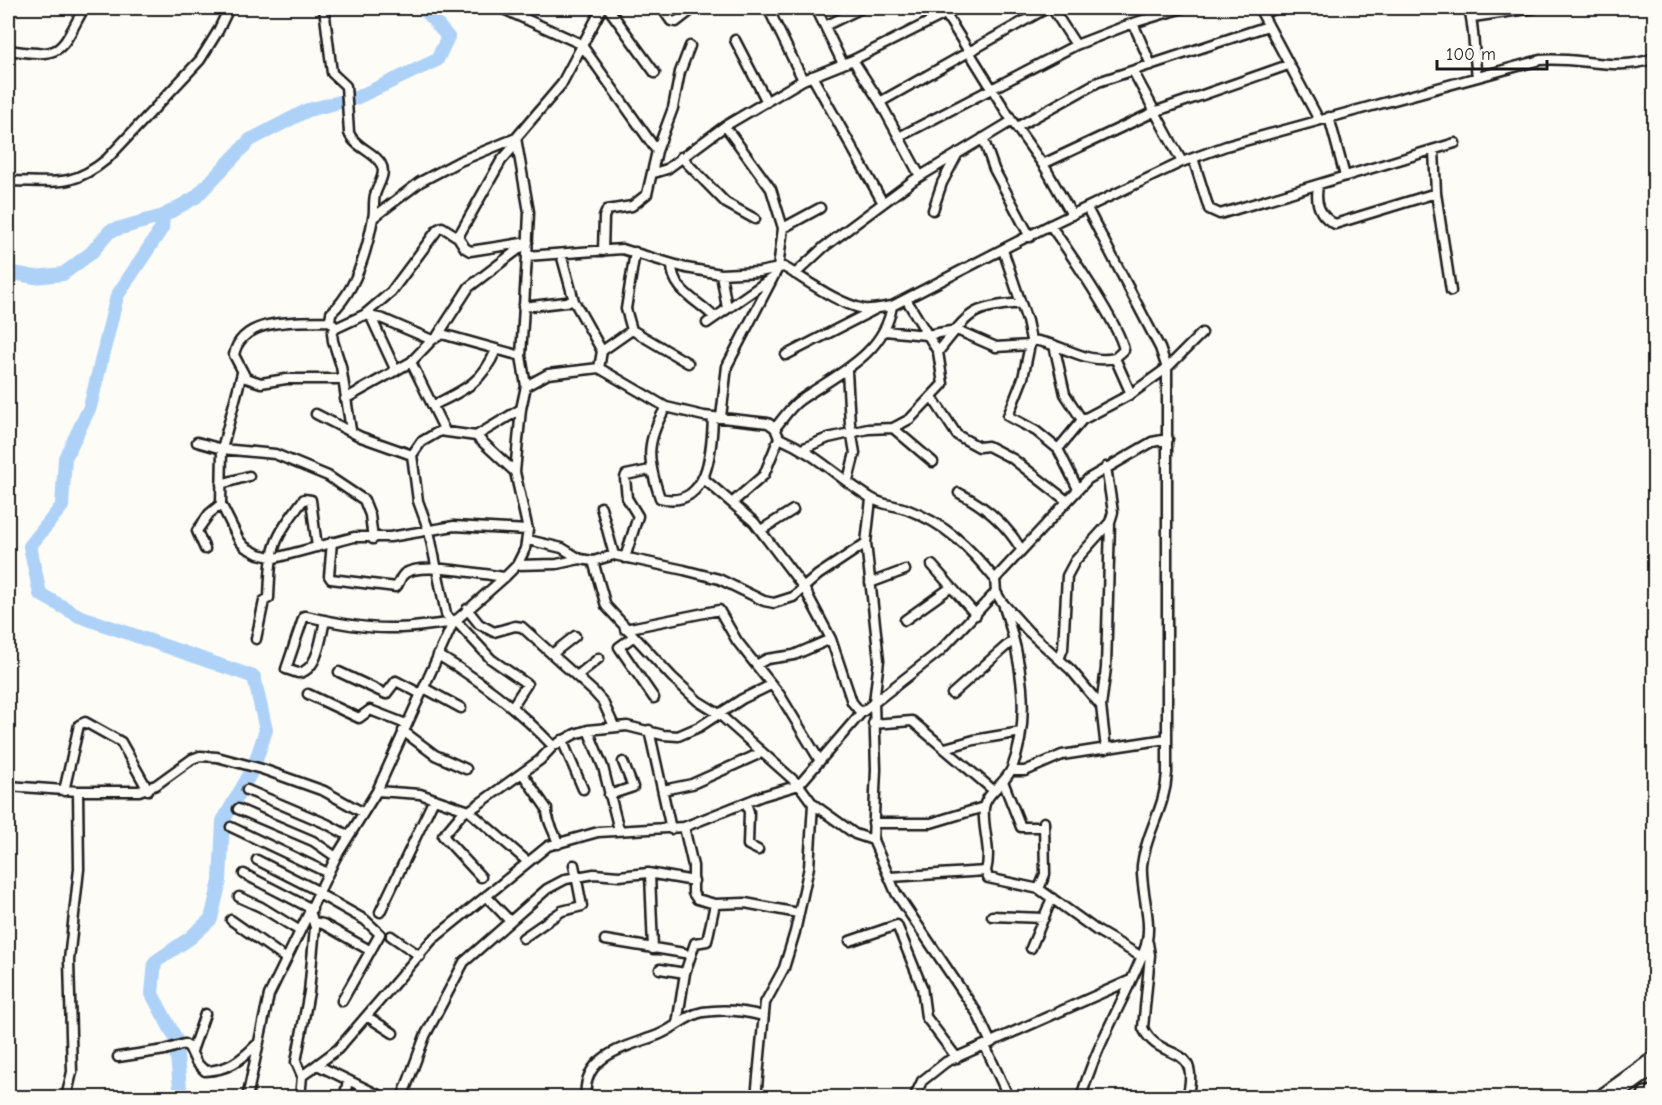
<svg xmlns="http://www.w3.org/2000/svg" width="1662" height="1105" font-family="'Comic Neue',sans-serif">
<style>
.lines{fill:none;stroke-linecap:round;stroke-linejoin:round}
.river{stroke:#aed2f7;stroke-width:14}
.minor-casing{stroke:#1c1c1c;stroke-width:13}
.secondary-casing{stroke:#1c1c1c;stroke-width:15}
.minor{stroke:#fdfcf7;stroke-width:8}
.secondary{stroke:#fdfcf7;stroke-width:10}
</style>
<rect width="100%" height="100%" fill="#fdfcf7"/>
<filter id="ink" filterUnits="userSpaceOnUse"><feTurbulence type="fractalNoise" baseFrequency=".0167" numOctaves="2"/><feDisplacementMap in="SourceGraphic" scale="12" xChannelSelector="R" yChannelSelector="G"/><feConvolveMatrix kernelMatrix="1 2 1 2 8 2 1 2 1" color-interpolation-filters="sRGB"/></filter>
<g filter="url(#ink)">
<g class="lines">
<!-- river -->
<path class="river" d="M163,216L162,228L117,296L90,407L65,458L62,506L30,546L40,594L79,616L254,677L266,730L253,769L223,821L220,881L211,919L190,938L155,962L152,994L175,1037L181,1098
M8,272L35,277L63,274L91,253L110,231L163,216L196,197L250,140L308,110L356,98L437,60L448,37L423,8"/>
<!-- minor casing -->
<g class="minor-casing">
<path id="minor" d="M324,8L332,73L346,86L349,133C355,148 374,151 381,164C387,174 377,186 375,195C373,203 375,211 373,218C367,251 356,291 331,313L330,321
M501,8L581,44L657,151
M608,8L655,73
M662,8L671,21L676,22L694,8
M768,8L803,80
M816,8L843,64
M1259,8L1319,120
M1468,8C1474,18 1474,60 1477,76
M945,13L1012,121L1046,169L1072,215
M1262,13L1278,8
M1473,17L1535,8
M8,20L10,8
M1133,23L1151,65
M825,26L862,8
M735,40L767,102
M1076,45L1133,23L1183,8
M8,50C64,58 59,53 84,8
M853,60L880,102L920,176
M1133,71L1182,162
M812,76L883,203
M880,102L1047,8
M1329,117L1345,176
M1017,127L1098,82L1268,26
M899,137L1076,45L1052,8
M983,138L994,169L1030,237
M1434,150L1436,193L1451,291
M681,157L726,203L755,219
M1193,158L1209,209L1220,214L1455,143
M1043,164L1154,112L1288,65
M654,173L667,169L725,126L803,80L853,60L957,8
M8,181C52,181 71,189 107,159L200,60L218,31L229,8
M1318,186C1315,203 1319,216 1335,224L1436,193
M933,210L942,183L958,153
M374,217L420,182L460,161L516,138
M783,228L820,208
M1003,250L1027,321L1031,340L1023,378L1008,416L1036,431L1058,449L1078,489
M603,251L604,217L607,210L632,206L647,194L657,151L673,108L680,72L690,46
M635,252L626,309L632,330L688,363
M561,254L574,301L602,351
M527,256L529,212L516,138L561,85L602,8
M672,265C672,291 699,301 714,317
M721,274L727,308
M795,274L824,247L914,180L1012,121
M523,307L574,301
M364,315L391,292L438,229L442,227L458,237L501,161L516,144
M371,317L396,371
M707,323L773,277
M336,328L330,321C300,322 241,316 234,355L246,378L261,383L286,379H343
M885,331L926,335L957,330L996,347L1030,345
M438,335L469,287L528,242L470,251L465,248L458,237
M1031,340C1061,342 1084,365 1115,358L1124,350C1120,326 1066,247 1050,225
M1054,345L1065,394L1082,420
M938,352C971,311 969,308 1021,303
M786,355L874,310
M1115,358L1131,394
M411,362L445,431
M599,368L602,351L632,330
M847,371L850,424L855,453L848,480
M242,373L222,449L221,504L239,540L245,547L258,554L275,558L354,537H390L454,526L528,530
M526,386L548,374L599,368L666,407L704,416L768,423L775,428L779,438C817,454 838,478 871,498C882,505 894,505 906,509C946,524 969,547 995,579
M932,397L957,435L979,447L988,446L1013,459L1067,501
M345,399L411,362L432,340L442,334L521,356
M434,405C464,390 482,383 496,350
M666,407C645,443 647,459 660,498C709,510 712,449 713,417
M316,414L361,437L412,455
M721,417L727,366L778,268L783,228L771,189L725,126
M775,428C783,419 790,407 800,400C837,374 884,355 892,306
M893,428L933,462
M351,430L341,366L333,341L332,333L336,328L364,315L383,319L432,340
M476,436L521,409
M197,442L222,449L275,454L328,476L364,500L370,515L373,539
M804,448L828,438L868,429L893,428L910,419L943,384L938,352L906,299
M1058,449L1082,420L1131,394L1167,368L1202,333
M704,479L754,522L804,588L831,639L852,702L861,713
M221,484L249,476
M959,493C985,506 1006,524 1021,549
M871,499L866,543L879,660L874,702L876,769L873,840L896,893L977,1013L991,1043
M733,502L764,475L779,438
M601,507L614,555
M761,530L793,510
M528,540L562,548L580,559L593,561L614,555L684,570L719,579L764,601L774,603L793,597L818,575L866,543
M332,542L329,576L331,579L396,587C399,584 400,578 403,575C417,560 485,575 505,577
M205,549L197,531L209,514L221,504
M625,558L638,516L627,498L625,478L626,475L650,470
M593,561L606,606L672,677L698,701L719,714L799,785L813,804L855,834L873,840
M517,565L557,564L580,559
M932,565L976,615
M870,583L905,570
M467,609L479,624L494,632L515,626L522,627L594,692L603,702L614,726
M325,620C321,637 318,671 298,673L286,669L304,616H306C335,623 365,629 395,628C414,628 433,624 453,623L446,614L429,531L418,501L412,455L421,442L440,431L476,436L515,472
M455,620L491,659L527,684L512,707
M905,620L950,588
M625,629L719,610L737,641L780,695L820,761
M633,637L619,647L654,698
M256,639L264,601L269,598C271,546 272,541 304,499L311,500L317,547
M552,654L575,636
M438,655C480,680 519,710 553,746
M1059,659L1063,649L1067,576L1075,561L1110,522L1113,512L1106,467
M756,665L767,659L794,655L831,639
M339,672L386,694L396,681L421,694
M578,675L599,658
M424,688L461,708
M308,694L359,718L370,710L406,724
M952,694L1013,640
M1101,706L1106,668L1110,522
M873,724L912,721L993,790
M588,730L603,767L619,830
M649,730L671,829
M403,731L435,755L466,769
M562,740L583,789
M945,748L974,740L1021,732
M1106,749L1101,706L1071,670L1028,631L1001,601L996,592L995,579L1088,479L1152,442L1168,439
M1012,771H1025L1062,755L1166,739
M522,773L547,809C546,820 555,832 558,844
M1004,784L1021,827H1044
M8,786L78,791H139L156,785L192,759L200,756L217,757L262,769L324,791L362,812
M247,790L327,824L349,836
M663,790L692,784L761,753
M64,791L79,725L85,722L121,742L148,790
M377,791L420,794L469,811L540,760L553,746L575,734L588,730L627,726L663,735L678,736L699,727L742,699L771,685
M609,795L633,787L623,762
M746,803L749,812L748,845L758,850
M238,809L313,841L336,857
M464,811L443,836L481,877
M469,811L528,862
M873,823H931L984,807
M231,827L328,873
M684,827L693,866V893L697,899L715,904L745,903L798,913
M257,860L320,892
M986,871L988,878L1039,889L1096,930L1142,957
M244,874L312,909
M650,874L653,949
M890,877L986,871C992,849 982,829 984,808C986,792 1006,784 1012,768C1032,718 1021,656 1004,607
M1039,889L1045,874L1044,822
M319,894L365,920L380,934L342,1001
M486,896L509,920
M239,897L261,907L300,931
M380,912L434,799
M992,916L1044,918
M231,920L285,958
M314,922L323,924L371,951
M391,936L420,956
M523,938L562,911L582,906L574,865
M605,940L684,953
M850,941L897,925L922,987L926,1017L957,1058
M1148,943L1150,955L1143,1028C1160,1064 1202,1040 1187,1098
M1031,948L1052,898
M660,969L685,973
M368,1017L393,1033
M677,1024L685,973L695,943L707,941L715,904
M985,1046L1009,1098
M192,1051L205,1014
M118,1057L165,1050L184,1044L189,1047L196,1062L205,1071C228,1070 240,1061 256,1045
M317,1065L385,1098
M302,1076L338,1049L432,940L548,846L598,832L684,827L762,796L799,785L861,713L940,651L996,592
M66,1098L72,1072L69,960L79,869L78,791
M247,1098L269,995L336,857L377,791L453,623L505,577L517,565L525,549L528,530L515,472L521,409L526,386L521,356L527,256L622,249L686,268L721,274L759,272L784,267C808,281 836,303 864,309C873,310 883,307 892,306L1050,225L1182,162L1226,146L1540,60C1579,56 1617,73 1654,58
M300,1098L302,1076L296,1062L309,992L315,927L310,911
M344,1098L348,1081
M402,1098L425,1036L464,962L547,889L566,879L594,874L619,876L648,873L694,881
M586,1098C581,1055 627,1047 658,1035C674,1029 686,1015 703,1012C722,1009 745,1011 763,1016
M756,1098L765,1003L784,968L795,932L809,867L813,804
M914,1098L922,1081L946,1062L1131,980
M1081,1098C1095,1046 1125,1000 1144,951C1155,924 1140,892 1142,865C1146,831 1165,810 1167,773V368L1160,348L1087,208
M1641,1098L1644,1092L1654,1090"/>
</g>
<!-- secondary casing -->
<g class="secondary-casing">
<path id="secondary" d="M1597,1098L1654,1057
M1614,1098L1654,1069"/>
</g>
<!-- minor -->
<use href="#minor" class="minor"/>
<!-- secondary -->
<use href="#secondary" class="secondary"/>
</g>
</g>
<!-- margin -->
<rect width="1662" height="1105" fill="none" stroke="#fdfcf7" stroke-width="30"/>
<rect x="15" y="15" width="1632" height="1075" fill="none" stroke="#1c1c1c" stroke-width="2" filter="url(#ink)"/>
<!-- scale -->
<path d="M1437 60v9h110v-9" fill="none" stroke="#1c1c1c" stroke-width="3"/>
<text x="1446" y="60" font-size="18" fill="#1c1c1c" stroke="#fdfcf7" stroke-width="4.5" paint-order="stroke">100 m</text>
</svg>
